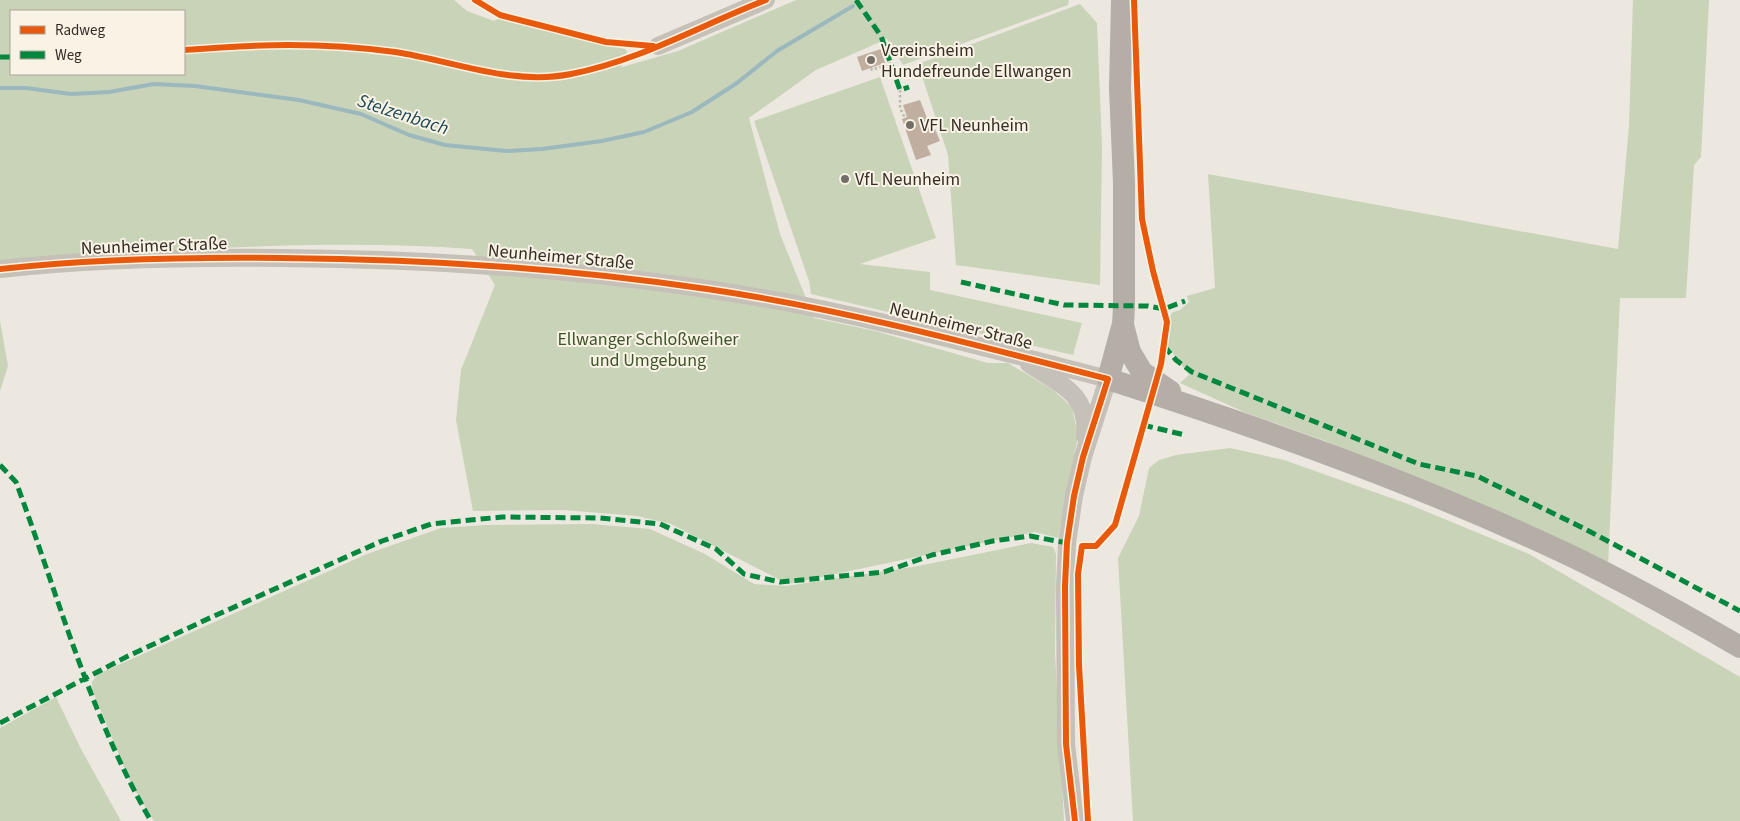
<svg xmlns="http://www.w3.org/2000/svg" width="1740" height="821" font-family="'Source Sans 3',sans-serif">
<style>
.green{fill:#c9d3b8;fill-rule:evenodd}
.lines{fill:none;stroke-linecap:round;stroke-linejoin:round}
.stream{stroke:#9ab8bd;stroke-width:4}
.building{fill:#c0aea0}
.path{stroke:#beb8b0;stroke-width:2.5;stroke-dasharray:2.5 2.5;stroke-linecap:butt}
.minor{stroke:#c5c0b8;stroke-width:18}
.major{stroke:#b4aea7;stroke-width:22}
.quiet{stroke:#00873e;stroke-width:5;stroke-dasharray:10 5;stroke-linecap:butt}
.cycleway-casing{stroke:#f9f3e5;stroke-width:9}
.cycleway{stroke:#e8590c;stroke-width:6}
.poi-dot{fill:#756e67;stroke:#f9f3e5;stroke-width:2}
.labels{text-anchor:middle;dominant-baseline:central;stroke-width:4;stroke-linejoin:round;paint-order:stroke}
.poi-label{font-size:18px;fill:#352d26;stroke:#f9f3e5;text-anchor:start}
.street-label{font-size:18px;fill:#352d26;stroke:#f9f3e5}
.park-label{font-size:18px;fill:#3d542a;stroke:#f9f3e5}
.water-label{font-size:19px;font-style:italic;fill:#1b4957;stroke:#f9f3e5}
</style>
<rect width="100%" height="100%" fill="#ece8df"/>
<!-- green -->
<path class="green" d="M0,0H454L467,11L494,21L499,18L625,49L627,52L625,57L618,59L622,67L678,51L796,0H1069L1068,5L903,65L887,39L816,70L749,118L780,234L814,318L875,331L988,363H1008L1052,389L1072,407L1078,437L1058,538L1035,532L788,584L671,524L637,516L564,510L473,511L456,420L461,370L495,285L472,249C315,238 156,251 0,263ZM11,11H184V74H11Z
M1633,0H1709L1701,157L1694,165L1686,298H1620L1608,567L1328,442L1244,412L1180,383L1189,375L1167,345L1169,318L1173,312L1180,310L1189,302L1187,296L1215,288L1208,174L1618,249L1629,126Z
M1080,4L1097,23L1102,146L1100,285L956,265L948,155L918,64Z
M880,77L936,238L860,264L930,272V290L1082,323L1073,355L811,294L809,281L754,121Z
M0,321L8,366L0,391Z
M1230,448L1284,460L1408,504L1529,554L1740,677V821H1133L1118,558L1139,516L1149,468L1159,460L1176,455Z
M592,524L650,529L705,554L754,584L786,586L913,567L1031,543L1053,547L1056,554L1055,653L1064,821H154L131,784L92,689V682L98,674L367,554L441,528L486,525Z
M56,697L81,749L121,821H0V728Z"/>
<g class="lines">
<!-- stream -->
<path class="stream" d="M0,88H26L71,94L109,92L154,84L195,86L299,100L361,114L409,135L445,145L506,151L542,149L602,141L644,132L692,112L737,83L777,51L853,6"/>
</g>
<!-- building -->
<path class="building" d="M881,49L885,63L862,71L857,57Z
M920,100L932,131L935,129L940,141L927,146L931,155L916,160L902,119L907,117L903,105Z"/>
<g class="lines">
<!-- path -->
<path class="path" d="M871,68L872,70L891,63
M900,90V108L905,118"/>
<!-- minor -->
<path class="minor" d="M658,46L766,0
M0,269C93,259 188,257 281,258C424,259 566,268 707,289C843,309 976,345 1108,379L1083,457L1074,496L1067,543L1065,586L1066,744L1075,821
M1029,364C1060,384 1089,393 1085,436"/>
<!-- major -->
<path class="major" d="M1122,0L1120,88L1124,183V306L1123,324L1108,379C1255,426 1399,477 1539,541C1608,572 1675,609 1740,647
M1123,325L1130,352L1142,372L1170,391"/>
<!-- quiet -->
<path class="quiet" d="M856,0L881,36L900,90L909,87
M0,57H11
M961,282L1064,305L1148,306L1164,309L1185,301
M1164,346L1176,360L1192,372L1419,464L1477,476L1585,529L1740,611
M1143,425L1185,435
M0,465L16,482C58,595 90,716 151,821
M0,723L128,656L212,617L382,541L431,524L502,517L600,518L660,524L716,549L744,574L780,582L884,572L932,555L993,541L1030,536L1067,543"/>
<!-- cycleway casing -->
<g class="cycleway-casing">
<path id="cycleway" d="M475,0L500,15L606,42L653,46
M184,50C258,44 321,42 395,52C454,61 511,86 571,74C639,61 701,25 766,0
M0,269C93,259 188,257 281,258C424,259 566,268 707,289C843,309 976,345 1108,379L1083,457L1074,496L1067,543L1065,586L1066,744L1075,821
M1088,821L1079,665L1078,574L1082,546H1096L1115,525L1161,364L1167,322L1153,271L1142,219L1134,0"/>
</g>
<!-- cycleway -->
<use href="#cycleway" class="cycleway"/>
</g>
<!-- markers -->
<g class="poi-dot">
<circle cx="871" cy="60" r="5"/>
<circle cx="910" cy="125" r="5"/>
<circle cx="845" cy="179" r="5"/>
</g>
<g class="labels">
<!-- poi labels -->
<g class="poi-label">
<text x="881" y="50">Vereinsheim<tspan x="881" dy="21">Hundefreunde Ellwangen</tspan></text>
<text x="920" y="125">VFL Neunheim</text>
<text x="855" y="179">VfL Neunheim</text>
</g>
<!-- street labels -->
<g class="street-label">
<text transform="translate(154 246) rotate(-2)">Neunheimer Straße</text>
<text transform="translate(561 257) rotate(5)">Neunheimer Straße</text>
<text transform="translate(961 326) rotate(14)">Neunheimer Straße</text>
</g>
<!-- park labels -->
<g class="park-label">
<text x="648" y="339">Ellwanger Schloßweiher<tspan x="648" dy="21">und Umgebung</tspan></text>
</g>
<!-- water labels -->
<g class="water-label">
<text transform="translate(403 115) rotate(18)">Stelzenbach</text>
</g>
</g>
<!-- legend -->
<rect x="10" y="10" width="175" height="65" fill="#f9f3e5" stroke="#aba499"/>
<rect x="20" y="26" width="25" height="8" fill="#e8590c" stroke="#aba499"/>
<text x="55" y="35" font-size="15" fill="#352d26">Radweg</text>
<rect x="20" y="51" width="25" height="8" fill="#00873e" stroke="#aba499"/>
<text x="55" y="60" font-size="15" fill="#352d26">Weg</text>
</svg>
